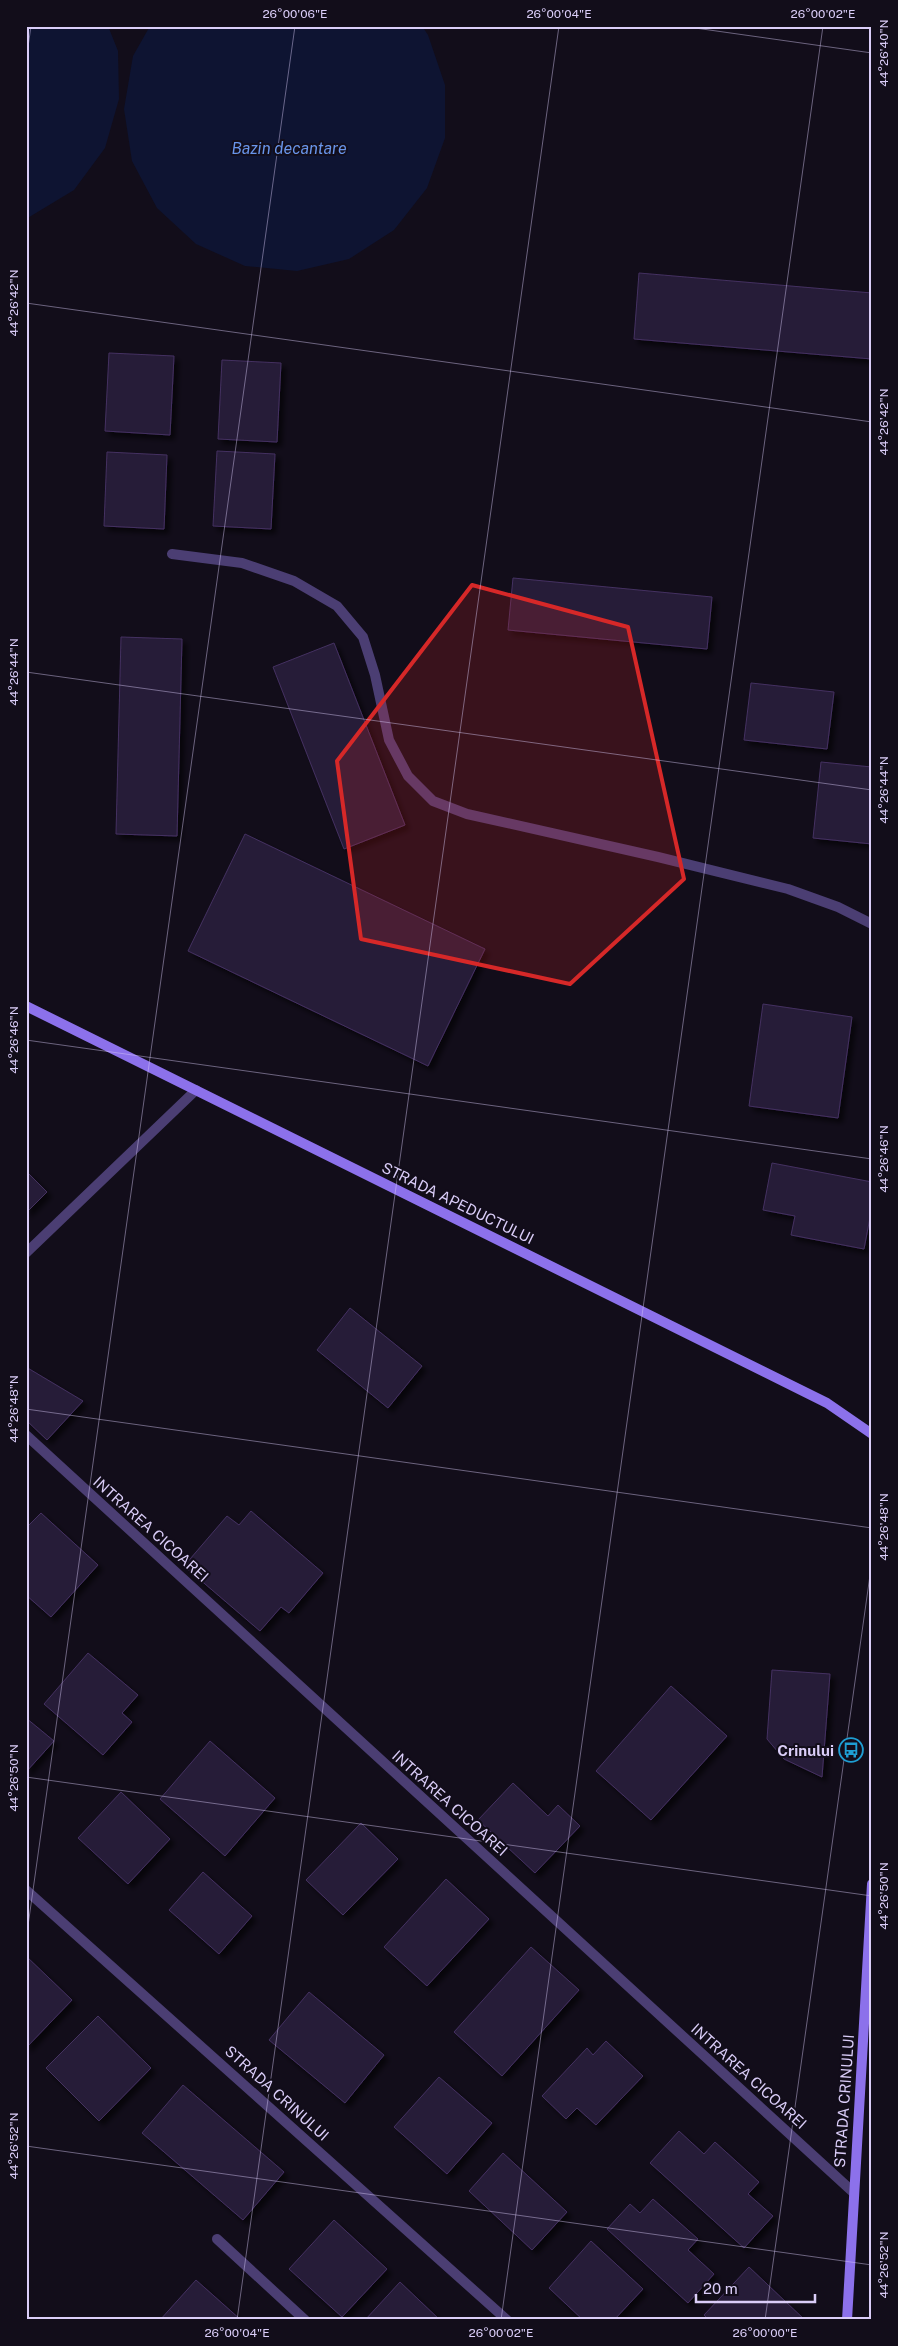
<svg xmlns="http://www.w3.org/2000/svg" width="898" height="2346" font-family="'Public Sans',sans-serif">
<style>
.water{fill:#0e1432}
.building{fill:#271c38;stroke:#443161;filter:url(#shadow)}
.lines{fill:none;stroke-linecap:round;stroke-linejoin:round}
.street{stroke:#4b3e73;stroke-width:10}
.secondary{stroke:#8c71eb;stroke-width:10}
.marked{fill:#d62828;fill-opacity:0.2;stroke:#d62828;stroke-width:4;stroke-linejoin:round}
.ticks{fill:none;stroke:#dacdf8;stroke-width:1;stroke-opacity:0.45}
.labels{text-anchor:middle;dominant-baseline:central;stroke-width:4;stroke-linejoin:round;paint-order:stroke}
.street-label{font-size:15px;fill:#dacdf8;stroke:#120d1a}
.poi-label{font-size:15px;font-weight:bold;fill:#dacdf8;stroke:#120d1a;text-anchor:end}
.water-label{font-size:16px;font-style:italic;fill:#6995ea;stroke:#120d1a}
.neatline{fill:none;stroke:#dacdf8;stroke-width:2}
.ticks-label{font-size:12px;text-anchor:middle;fill:#dacdf8}
</style>
<defs>
<filter id="shadow"><feDropShadow dx="4.5" dy="4.5" stdDeviation="2.5" flood-color="#0009"/></filter>
</defs>
<rect width="100%" height="100%" fill="#120d1a"/>
<!-- water -->
<path class="water" d="M26,26H108L118,51L119,99L105,148L74,190L26,219Z
M150,26H422L428,35L445,85V138L427,188L394,230L349,259L297,271L245,266L196,244L157,208L132,161L124,109L133,56Z"/>
<!-- building -->
<path class="building" d="M639,273L872,293V359L634,339Z
M109,353L174,356L170,435L105,431Z
M222,360L281,363L277,442L218,439Z
M217,451L275,454L271,529L213,526Z
M107,452L167,455L164,529L104,526Z
M513,578L712,597L707,649L508,630Z
M121,637L182,639L177,836L116,834Z
M334,643L405,825L344,849L273,667Z
M751,683L834,692L827,749L744,740Z
M821,762L872,767V844L813,838Z
M245,834L485,949L428,1066L188,951Z
M763,1004L852,1017L838,1118L749,1106Z
M772,1163L872,1182V1207L864,1249L791,1235L795,1216L763,1210Z
M26,1171L47,1192L26,1213Z
M350,1308L422,1366L388,1408L317,1350Z
M26,1367L83,1401L47,1440L26,1420Z
M251,1511L323,1573L289,1613L281,1607L260,1631L184,1566L227,1516L239,1525Z
M41,1513L98,1565L51,1617L26,1595V1528Z
M88,1653L138,1695L122,1713L132,1722L103,1755L44,1704Z
M772,1670L830,1674L822,1777L784,1759L767,1739Z
M671,1686L727,1736L651,1820L596,1771Z
M26,1718L54,1741L26,1772Z
M210,1741L275,1798L225,1856L160,1799Z
M513,1783L548,1816L558,1805L580,1826L535,1873L478,1820Z
M121,1792L170,1839L128,1884L78,1838Z
M361,1823L398,1859L343,1915L306,1880Z
M203,1872L252,1916L219,1954L169,1910Z
M446,1879L489,1919L427,1986L384,1947Z
M531,1947L579,1990L502,2076L454,2032Z
M26,1956L72,2000L26,2048Z
M309,1992L384,2055L345,2103L269,2040Z
M98,2016L151,2068L99,2121L46,2068Z
M606,2041L643,2076L596,2125L577,2108L566,2119L542,2096L587,2048L593,2055Z
M439,2077L492,2123L447,2174L394,2127Z
M183,2085L284,2172L243,2220L142,2133Z
M679,2131L704,2154L715,2142L759,2182L748,2194L773,2216L744,2248L650,2163Z
M503,2153L567,2212L532,2250L469,2191Z
M653,2199L698,2239L688,2250L714,2274L688,2303L607,2229L630,2204L640,2213Z
M334,2220L387,2269L342,2317L289,2269Z
M591,2241L643,2289L614,2320H583L549,2288Z
M749,2267L805,2320H709L704,2315Z
M196,2280L241,2320H160Z
M400,2282L440,2320H365Z"/>
<g class="lines">
<!-- street -->
<path class="street" d="M172,554L242,563L294,581L337,606L363,637L375,675L389,740L408,776L433,801L467,814L658,857L788,889L838,907L872,924
M26,1253L196,1090
M26,1435L853,2192
M26,1890L507,2320
M217,2239L305,2320"/>
<!-- secondary -->
<path class="secondary" d="M26,1006L827,1403L872,1434
M847,2320L872,1884"/>
</g>
<!-- marked area -->
<path class="marked" d="M472,585L628,627L684,879L570,984L361,939L337,761Z"/>
<!-- ticks -->
<path class="ticks" d="M681,26L872,53M26,61L31,26M26,303L872,422M26,672L872,790M26,1040L872,1159M26,1409L872,1528M26,1777L872,1896M26,1940L295,26M26,2146L872,2265M237,2320L559,26M501,2320L823,26M765,2320L872,1561"/>
<!-- icons -->
<defs>
<g id="bus-ring" transform="scale(1.25)"><circle r="9.5" fill="#120d1a" stroke="#1e9ed3" stroke-width="1.5"/><path d="M-5-6H5V4H4V6H2V4H-2V6H-4V4H-5ZM-3.5-4V0h7V-4ZM-3.5 1.2v1.5H-2V1.2ZM2 1.2v1.5H3.5V1.2Z" fill="#1e9ed3"/></g>
</defs>
<g fill-rule="evenodd">
<use href="#bus-ring" x="851" y="1750"/>
</g>
<g class="labels">
<!-- street labels -->
<g class="street-label">
<text transform="translate(458 1203) rotate(26)">STRADA APEDUCTULUI</text>
<text transform="translate(151 1529) rotate(42)">INTRAREA CICOAREI</text>
<text transform="translate(450 1803) rotate(42)">INTRAREA CICOAREI</text>
<text transform="translate(749 2076) rotate(42)">INTRAREA CICOAREI</text>
<text transform="translate(277 2093) rotate(42)">STRADA CRINULUI</text>
<text transform="translate(844 2101) rotate(-86)">STRADA CRINULUI</text>
</g>
<!-- poi labels -->
<g class="poi-label">
<text x="834" y="1750">Crinului</text>
</g>
<!-- water labels -->
<g class="water-label">
<text x="289" y="148">Bazin decantare</text>
</g>
</g>
<!-- border -->
<rect width="898" height="2346" fill="none" stroke="#120d1a" stroke-width="55"/>
<!-- scale -->
<path d="M696 2294v8h119v-8" fill="none" stroke="#dacdf8" stroke-width="2.5"/>
<text x="703" y="2294" font-size="15" fill="#dacdf8" stroke="#120d1a" stroke-width="4" paint-order="stroke">20 m</text>
<rect x="28" y="28" width="842" height="2290" class="neatline"/>
<g class="ticks-label">
<text x="295" y="18">26°00'06"E</text>
<text x="559" y="18">26°00'04"E</text>
<text x="823" y="18">26°00'02"E</text>
<text transform="translate(884 53) rotate(-90)" y="4">44°26'40"N</text>
<text transform="translate(14 303) rotate(-90)" y="4">44°26'42"N</text>
<text transform="translate(884 422) rotate(-90)" y="4">44°26'42"N</text>
<text transform="translate(14 672) rotate(-90)" y="4">44°26'44"N</text>
<text transform="translate(884 790) rotate(-90)" y="4">44°26'44"N</text>
<text transform="translate(14 1040) rotate(-90)" y="4">44°26'46"N</text>
<text transform="translate(884 1159) rotate(-90)" y="4">44°26'46"N</text>
<text transform="translate(14 1409) rotate(-90)" y="4">44°26'48"N</text>
<text transform="translate(884 1527) rotate(-90)" y="4">44°26'48"N</text>
<text transform="translate(14 1778) rotate(-90)" y="4">44°26'50"N</text>
<text transform="translate(884 1896) rotate(-90)" y="4">44°26'50"N</text>
<text transform="translate(14 2146) rotate(-90)" y="4">44°26'52"N</text>
<text transform="translate(884 2265) rotate(-90)" y="4">44°26'52"N</text>
<text x="237" y="2337">26°00'04"E</text>
<text x="501" y="2337">26°00'02"E</text>
<text x="765" y="2337">26°00'00"E</text>
</g>
</svg>
